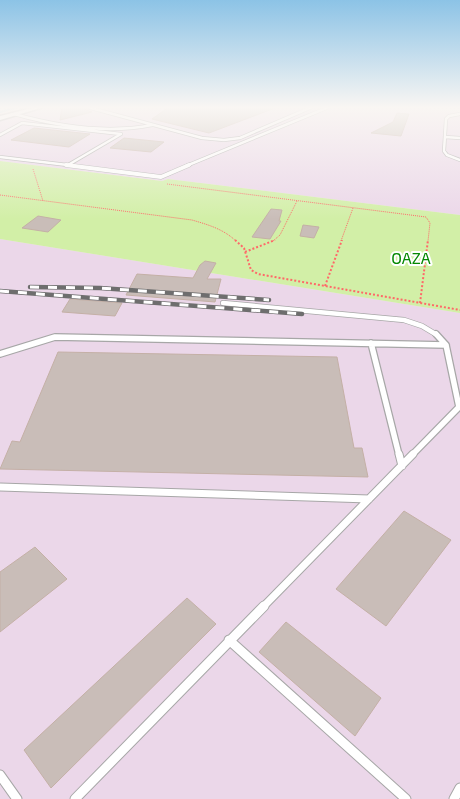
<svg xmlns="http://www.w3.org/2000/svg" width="460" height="799" font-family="'Exo 2',sans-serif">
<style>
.industrial{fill:#ebd7e9}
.grass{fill:#d2efa7}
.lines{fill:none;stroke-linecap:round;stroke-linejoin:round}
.stream{stroke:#a2dae2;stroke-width:2}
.building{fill:#c9bdb8;stroke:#c4b0a6}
.service-far5-casing{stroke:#a7a7a7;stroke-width:4}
.service-far4-casing{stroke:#a7a7a7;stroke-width:5}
.service-far3-casing{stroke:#a7a7a7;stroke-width:6}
.service-far2-casing{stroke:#a7a7a7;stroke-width:8}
.service-far1-casing{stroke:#a7a7a7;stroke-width:9}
.service-casing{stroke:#a7a7a7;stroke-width:11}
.minor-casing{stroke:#a7a7a7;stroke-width:3}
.path-far1{stroke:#ff6868;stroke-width:1;stroke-dasharray:1 1;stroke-linecap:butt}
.path{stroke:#ff6868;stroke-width:2;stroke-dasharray:2 2;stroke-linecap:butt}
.service-far5{stroke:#fff;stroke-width:2.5}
.service-far4{stroke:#fff;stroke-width:4}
.service-far3{stroke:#fff;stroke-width:4.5}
.service-far2{stroke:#fff;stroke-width:5.5}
.service-far1{stroke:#fff;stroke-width:7}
.service{stroke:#fff;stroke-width:9}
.minor{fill:#fff;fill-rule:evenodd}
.rail-casing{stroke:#6e6e6e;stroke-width:4.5}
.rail{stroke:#fff;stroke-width:3;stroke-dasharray:9;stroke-linecap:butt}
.labels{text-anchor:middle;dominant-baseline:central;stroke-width:4;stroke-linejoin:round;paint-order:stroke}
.far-park-label{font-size:16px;fill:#058803;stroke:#fff}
</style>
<rect width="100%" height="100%" fill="#f1ece5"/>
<!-- industrial -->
<path class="industrial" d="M35,107H408L460,112V215L168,179L162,181L0,161V116Z
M0,239L460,313V799H0Z"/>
<!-- grass -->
<path class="grass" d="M0,161L162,181L168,179L460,215V313L0,239Z"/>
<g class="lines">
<!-- stream -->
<path class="stream" d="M0,112L18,107"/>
</g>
<!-- building -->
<path class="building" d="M62,107H84L86,110L92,112L60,120Z
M169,107H275V108L209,133L152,119Z
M397,113L409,114L401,136L371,133L393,122Z
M34,128L90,134L69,147L11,140Z
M124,138L164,142L151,152L110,148Z
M271,209L282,210L279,221H281L270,239L252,237Z
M38,216L61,220L48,232L22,228Z
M303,225L319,227L314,238L300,236Z
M205,261L216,263L207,279H221L215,302L126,295L137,274L193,278L200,265Z
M70,299L122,303L115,316L62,312Z
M58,352L337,357L354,448H362L368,477L0,469L12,441L20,442Z
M404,511L451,540L386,626L336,589Z
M35,547L67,579L0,632V572Z
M187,598L216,624L51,788L24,750Z
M286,622L381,698L355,736L259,652Z"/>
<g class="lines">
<!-- service-far5 casing -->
<g class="service-far5-casing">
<path id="service-far5" d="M87,107L202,138L224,140L240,138L312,107
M14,114C57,126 107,134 152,125
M460,114L449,116L446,119L444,151L447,155L460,160
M0,135L22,123L121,134L68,165
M445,137L460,138
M0,157L76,166
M186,166L329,107"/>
</g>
<!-- service-far4 casing -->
<g class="service-far4-casing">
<path id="service-far4" d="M66,165L161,177L189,165"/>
</g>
<!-- service-far3 casing -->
<g class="service-far3-casing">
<path id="service-far3" d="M223,303L404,320L422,326L437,335"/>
</g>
<!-- service-far2 casing -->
<g class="service-far2-casing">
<path id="service-far2" d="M436,334L446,345
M371,343L399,455
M0,354L55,337L446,345L459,407L412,455"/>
</g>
<!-- service-far1 casing -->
<g class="service-far1-casing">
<path id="service-far1" d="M399,454L402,466
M0,487L369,499
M263,607L413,454"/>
</g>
<!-- service casing -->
<g class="service-casing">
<path id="service" d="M229,640L406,799
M0,775L17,799
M75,799L264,606
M454,799L460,788"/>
</g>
<!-- minor casing -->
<g class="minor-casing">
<path id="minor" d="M36,107H44L0,120V116Z"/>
</g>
<!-- path-far1 -->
<path class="path-far1" d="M33,169L43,201
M167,184L426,217L430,223L428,241
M0,195L192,220C209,225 223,229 236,241
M273,241L280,235L297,201
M341,241L353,208"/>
<!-- path -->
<path class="path" d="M235,240L244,248L251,270L258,274L460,310
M245,252L275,240
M325,286L342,240
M420,303L428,240"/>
<!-- service-far5 -->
<use href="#service-far5" class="service-far5"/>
<!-- service-far4 -->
<use href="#service-far4" class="service-far4"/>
<!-- service-far3 -->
<use href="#service-far3" class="service-far3"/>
<!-- service-far2 -->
<use href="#service-far2" class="service-far2"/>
<!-- service-far1 -->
<use href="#service-far1" class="service-far1"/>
<!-- service -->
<use href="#service" class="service"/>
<!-- minor -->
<use href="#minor" class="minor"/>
<!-- rail casing -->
<g class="rail-casing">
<path id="rail" d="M30,287L100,288L269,300
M0,291L302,314"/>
</g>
<!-- rail -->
<use href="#rail" class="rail"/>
</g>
<!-- sky -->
<linearGradient id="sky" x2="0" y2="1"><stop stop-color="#8cc3e6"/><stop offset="0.49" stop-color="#f9f6f3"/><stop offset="1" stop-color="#f9f6f3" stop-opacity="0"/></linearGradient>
<rect width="460" height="219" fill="url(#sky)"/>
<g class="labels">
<!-- far-park labels -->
<g class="far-park-label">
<text x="411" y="257">OAZA</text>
</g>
</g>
</svg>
